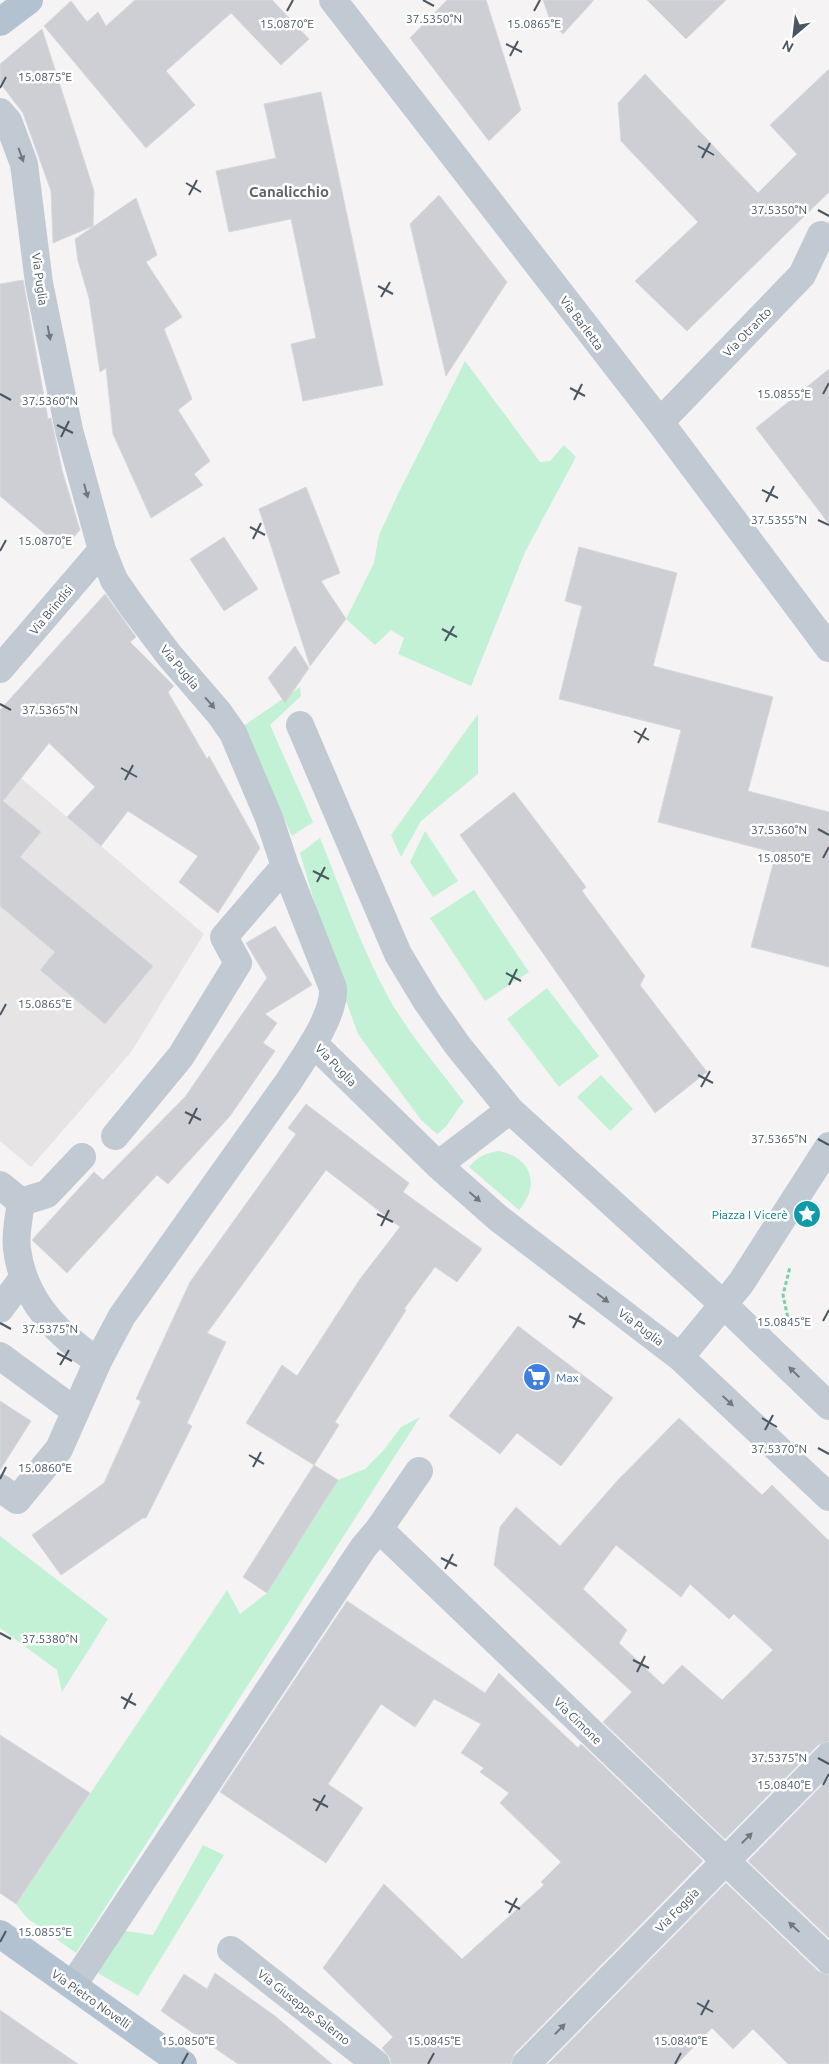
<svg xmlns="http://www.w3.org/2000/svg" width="829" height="2064" font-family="Ubuntu,sans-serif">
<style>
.education{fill:#e6e4e5}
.green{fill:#c3f1d5}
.building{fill:#cdcfd5;stroke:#d7d9de;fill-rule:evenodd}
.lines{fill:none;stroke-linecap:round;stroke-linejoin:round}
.path{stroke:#7ad0a6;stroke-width:3;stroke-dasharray:4 2.5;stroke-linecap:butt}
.minor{stroke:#c1cad2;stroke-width:28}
.major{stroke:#b3c2d1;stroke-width:28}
.oneway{fill:#6e7983}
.ticks{fill:none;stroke:#4a5661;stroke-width:2}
.labels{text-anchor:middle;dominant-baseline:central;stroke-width:5;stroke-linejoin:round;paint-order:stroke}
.street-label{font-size:12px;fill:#4a5661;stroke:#fff}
.culture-label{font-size:12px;fill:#0d838f;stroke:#fff;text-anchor:end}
.shop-label{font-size:12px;fill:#366cbe;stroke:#fff;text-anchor:start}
.quarter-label{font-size:15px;font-weight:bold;fill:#5f6368;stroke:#fff}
.ticks-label{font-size:12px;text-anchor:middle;fill:#4a5661;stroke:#fff;stroke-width:5;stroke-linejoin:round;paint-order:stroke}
</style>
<rect width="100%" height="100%" fill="#f5f3f3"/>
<!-- education -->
<path class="education" d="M0,760L204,934L131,1052L31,1167L0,1141Z"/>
<!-- green -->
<path class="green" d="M465,361L540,462L550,461L564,445L576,457L525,552L471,686L398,654L404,638L391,630L375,645L346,619L374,563L379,535L399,492Z
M300,687L301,696L270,725L313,822L292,836L242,727Z
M478,714V774L421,821L401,857L391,835Z
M425,831L458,881L433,897L410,862Z
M320,838C341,890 360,944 386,993C407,1032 438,1067 464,1102C452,1114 452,1124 437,1134L421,1120L358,1034L331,959L300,853Z
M474,890L529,972L485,1001L430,918Z
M547,988L599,1056L559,1087L507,1019Z
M601,1075L633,1109L610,1131L577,1097Z
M499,1151C531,1157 541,1185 519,1210L469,1167C478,1157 485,1153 499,1151Z
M420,1417L76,1953L27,1918L16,1904L227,1590L240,1614L267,1593L338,1480L365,1469L383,1451L401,1427Z
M0,1536L108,1619L62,1692L57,1670L0,1628Z
M203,1845L224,1855L138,1996L96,1972L119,1936L126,1931L153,1935Z"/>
<!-- building -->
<path class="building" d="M135,0H272L309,39L281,65L231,13L166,71L195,105L146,148L44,26L71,1L87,22L98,12L106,26Z
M447,0H486L521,110L489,141L410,38Z
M543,0H594L563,34L551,23Z
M647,0H726L686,39Z
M42,29L94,191L93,226L53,243L51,191L23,113L0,83V64Z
M829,69V192L687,331L635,281L698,222L621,141L618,103L645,74L758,193L797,154L770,125Z
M321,92L383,385L303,401L291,344L316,338L291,219L229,232L216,171L276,158L264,104Z
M439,195L507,282L446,376L410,224Z
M136,198L157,255L146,262L182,317L164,329L192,399L178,410L210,461L194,474L203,485L151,518L113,434L106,368L100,372L89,298L78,261L75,239Z
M23,280L48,419L51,418L62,470L80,530L63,549L0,496V284Z
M829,369V524L756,428Z
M306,487L340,573L321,581L346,619L310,666L259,509Z
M224,537L258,589L224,611L190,559Z
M579,547L677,573L653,666L773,697L748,791L829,812V967L751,947L776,853L658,822L681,730L559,699L582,606L565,601Z
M105,594L136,637L130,642L174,686L168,692L207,759L209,756L260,848L218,913L179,882L198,856L128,811L101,846L67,817L95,787L49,743L3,801L41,832L20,857L153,966L105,1024L40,970L55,952L0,906V710Z
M295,646L309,668L285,703L268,678Z
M514,792L586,887L582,891L645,976L640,985L707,1072L655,1113L460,835Z
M275,926L312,985L265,1014L277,1023L263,1043L275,1051L230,1116L168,1184L157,1175L67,1273L32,1240L94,1172L103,1180L185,1097L267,978L246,943Z
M306,1104L409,1183L403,1192L482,1249L457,1282L435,1267L404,1309L406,1310L335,1422L339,1425L314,1465L246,1423L282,1365L297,1376L360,1279L400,1227L326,1170L207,1333L226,1342L187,1423L192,1426L146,1518H143L61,1575L32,1535L104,1483L141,1401L136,1399L190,1282L296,1134L288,1128Z
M518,1326L613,1398L561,1466L517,1433L500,1454L449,1416Z
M0,1401L31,1421L0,1470Z
M679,1418L762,1495L772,1485L829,1541V1741L818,1745L725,1839L603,1722L632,1692L494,1565L500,1527L516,1507L560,1546L618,1480ZM616,1545L681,1597L690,1584L729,1619L734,1614L773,1650L722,1700L682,1665L663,1685L619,1643L627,1630L583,1589Z
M314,1465L338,1480L267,1593L243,1577Z
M347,1601L485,1693L499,1673L578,1748L581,1744L703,1861L515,2053L511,2064H391L390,2058L382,2048L393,2037L323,1968L384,1884L462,1959L544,1885L541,1882L561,1862L500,1803L509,1793L480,1772L484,1768L461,1753L481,1724L434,1699L415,1727L381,1704L328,1784L363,1808L326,1863L220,1792Z
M0,1735L90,1793L16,1904L0,1893Z
M829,1778V1938L748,1861Z
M726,1883L818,1971L829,1975V2064H788L753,2029L733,2049L712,2028L677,2064H548Z
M215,1973L275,2016L332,2064H238L161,2011L184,1974L207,1989Z
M0,2010L40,2038L78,2064H0Z"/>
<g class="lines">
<!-- path -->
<path class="path" d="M789,1323L783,1295L790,1267"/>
<!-- minor -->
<path class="minor" d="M333,0L660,422L829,648
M0,112L8,121L24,164L39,283L69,430L102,550L114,580L132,606L169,655L219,713L233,733L269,818L285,866L333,988C335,1016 304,1057 289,1081L122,1316L98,1361L59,1449L17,1500L0,1488
M660,422L802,275L821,235
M0,669L102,550
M300,725L398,954L427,1002L458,1046L510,1110L724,1305L829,1406
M313,1043L438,1165L498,1218L680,1357L829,1497
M115,1136L181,1056L238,963L224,937L285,866
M438,1165L510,1110
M0,1185L21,1202
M21,1202C19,1217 15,1234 17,1249C23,1299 57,1335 98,1361
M21,1202L47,1194L82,1157
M0,1309L23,1278
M0,1356L75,1411
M680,1357L741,1283L829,1146
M419,1471L379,1529L829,1960
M231,1950L376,2064
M73,1985L363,1548L379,1529
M526,2064L829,1756"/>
<!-- major -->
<path class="major" d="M0,22L29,0
M0,1934L183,2064"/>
</g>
<!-- one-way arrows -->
<defs><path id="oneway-solid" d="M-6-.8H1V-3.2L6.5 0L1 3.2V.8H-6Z" transform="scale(1.25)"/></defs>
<g class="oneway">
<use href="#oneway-solid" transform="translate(21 155) rotate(70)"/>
<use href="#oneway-solid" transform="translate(49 333) rotate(79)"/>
<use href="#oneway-solid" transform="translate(86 491) rotate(75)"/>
<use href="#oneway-solid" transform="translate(210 703) rotate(49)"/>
<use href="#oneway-solid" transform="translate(475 1197) rotate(41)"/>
<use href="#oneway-solid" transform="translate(603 1298) rotate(37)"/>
<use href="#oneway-solid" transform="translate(794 1372) rotate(-136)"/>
<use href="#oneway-solid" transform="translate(728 1401) rotate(43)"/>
<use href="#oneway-solid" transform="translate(747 1838) rotate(-45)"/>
<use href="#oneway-solid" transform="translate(794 1927) rotate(-137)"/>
<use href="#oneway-solid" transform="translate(560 2029) rotate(-46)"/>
</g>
<!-- ticks -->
<path class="ticks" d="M423,0L434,6M287,11L293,0M534,11L540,0M506,44L522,52M510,56L518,41M0,88L6,77M698,146L714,155M702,158L710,143M186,183L201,192M189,195L197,180M818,210L829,216M378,286L393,294M381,297L390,282M570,388L585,396M0,394L11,400M823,394L829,383M574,400L582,384M57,425L73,433M61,437L69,421M762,490L778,498M766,502L774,486M818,520L829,525M250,527L265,535M253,539L261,523M0,551L6,540M442,629L457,637M445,641L454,626M0,704L11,710M634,731L649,740M638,743L646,728M121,768L137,777M125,780L133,765M818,829L829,835M823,858L829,847M313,871L329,879M317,882L325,867M506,973L521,981M509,985L517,969M0,1015L6,1004M698,1075L713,1083M701,1087L710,1071M185,1112L201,1120M189,1124L197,1108M818,1139L829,1145M377,1214L393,1222M381,1226L389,1210M569,1316L585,1324M823,1321L829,1310M0,1323L11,1329M573,1328L581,1313M57,1353L72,1361M60,1365L69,1350M762,1418L777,1427M765,1430L773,1415M818,1448L829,1454M249,1455L264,1464M253,1467L261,1452M0,1479L6,1467M441,1558L457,1566M445,1569L453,1554M0,1633L11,1639M633,1660L649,1668M637,1672L645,1656M121,1697L136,1705M124,1709L132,1693M818,1758L829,1764M823,1785L829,1774M313,1799L328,1807M316,1811L325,1795M505,1901L520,1909M509,1913L517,1898M0,1942L6,1931M697,2003L713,2012M701,2015L709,2000M182,2064L188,2053M428,2064L434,2053M675,2064L681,2053"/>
<!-- icons -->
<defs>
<g id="sight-disc" transform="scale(1.4375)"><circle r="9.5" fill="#0f9aa8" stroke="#fff"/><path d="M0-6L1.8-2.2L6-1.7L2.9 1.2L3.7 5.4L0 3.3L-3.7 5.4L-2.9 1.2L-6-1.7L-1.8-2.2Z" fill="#fff"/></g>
<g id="supermarket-disc" transform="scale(1.4375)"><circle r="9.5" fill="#3f7fe0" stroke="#fff"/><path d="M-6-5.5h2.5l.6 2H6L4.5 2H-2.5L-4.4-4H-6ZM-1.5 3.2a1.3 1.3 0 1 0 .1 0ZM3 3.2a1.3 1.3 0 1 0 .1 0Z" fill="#fff"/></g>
</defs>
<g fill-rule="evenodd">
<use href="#sight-disc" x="807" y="1214"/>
<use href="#supermarket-disc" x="537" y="1377"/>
</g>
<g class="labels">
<!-- street labels -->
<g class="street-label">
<text transform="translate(40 279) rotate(82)">Via Puglia</text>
<text transform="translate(582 323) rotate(53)">Via Barletta</text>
<text transform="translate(747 332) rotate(-46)">Via Otranto</text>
<text transform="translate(51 610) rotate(-50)">Via Brindisi</text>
<text transform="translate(180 667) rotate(50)">Via Puglia</text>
<text transform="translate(336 1065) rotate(46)">Via Puglia</text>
<text transform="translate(641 1327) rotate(37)">Via Puglia</text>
<text transform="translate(578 1721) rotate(44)">Via Cimone</text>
<text transform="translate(677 1910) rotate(-46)">Via Foggia</text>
<text transform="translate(91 1999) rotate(35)">Via Pietro Novelli</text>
<text transform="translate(304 2007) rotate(38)">Via Giuseppe Salerno</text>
</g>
<!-- culture labels -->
<g class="culture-label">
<text x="788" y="1214">Piazza I Vicerè</text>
</g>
<!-- shop labels -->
<g class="shop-label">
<text x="556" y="1377">Max</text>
</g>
<!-- quarter labels -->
<g class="quarter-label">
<text x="289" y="191">Canalicchio</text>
</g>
</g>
<g class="ticks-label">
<text x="434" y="23">37.5350°N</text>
<text x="287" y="28">15.0870°E</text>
<text x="534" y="28">15.0865°E</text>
<text x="45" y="81">15.0875°E</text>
<text x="779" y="214">37.5350°N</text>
<text x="784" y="398">15.0855°E</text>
<text x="50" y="405">37.5360°N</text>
<text x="779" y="524">37.5355°N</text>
<text x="45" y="545">15.0870°E</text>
<text x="50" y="714">37.5365°N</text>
<text x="779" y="834">37.5360°N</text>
<text x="784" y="862">15.0850°E</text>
<text x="45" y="1008">15.0865°E</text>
<text x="779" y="1143">37.5365°N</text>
<text x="784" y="1326">15.0845°E</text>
<text x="50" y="1333">37.5375°N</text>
<text x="779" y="1453">37.5370°N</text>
<text x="45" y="1472">15.0860°E</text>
<text x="50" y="1643">37.5380°N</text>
<text x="779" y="1762">37.5375°N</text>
<text x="784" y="1789">15.0840°E</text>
<text x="45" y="1936">15.0855°E</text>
<text x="188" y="2045">15.0850°E</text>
<text x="434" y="2045">15.0845°E</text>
<text x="681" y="2045">15.0840°E</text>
</g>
<!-- north arrow -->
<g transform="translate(794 35) rotate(208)" stroke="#ffffff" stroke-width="4" paint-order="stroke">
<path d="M0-4L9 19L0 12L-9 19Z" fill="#4a5661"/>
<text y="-8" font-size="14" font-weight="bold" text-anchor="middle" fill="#4a5661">N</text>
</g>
</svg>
